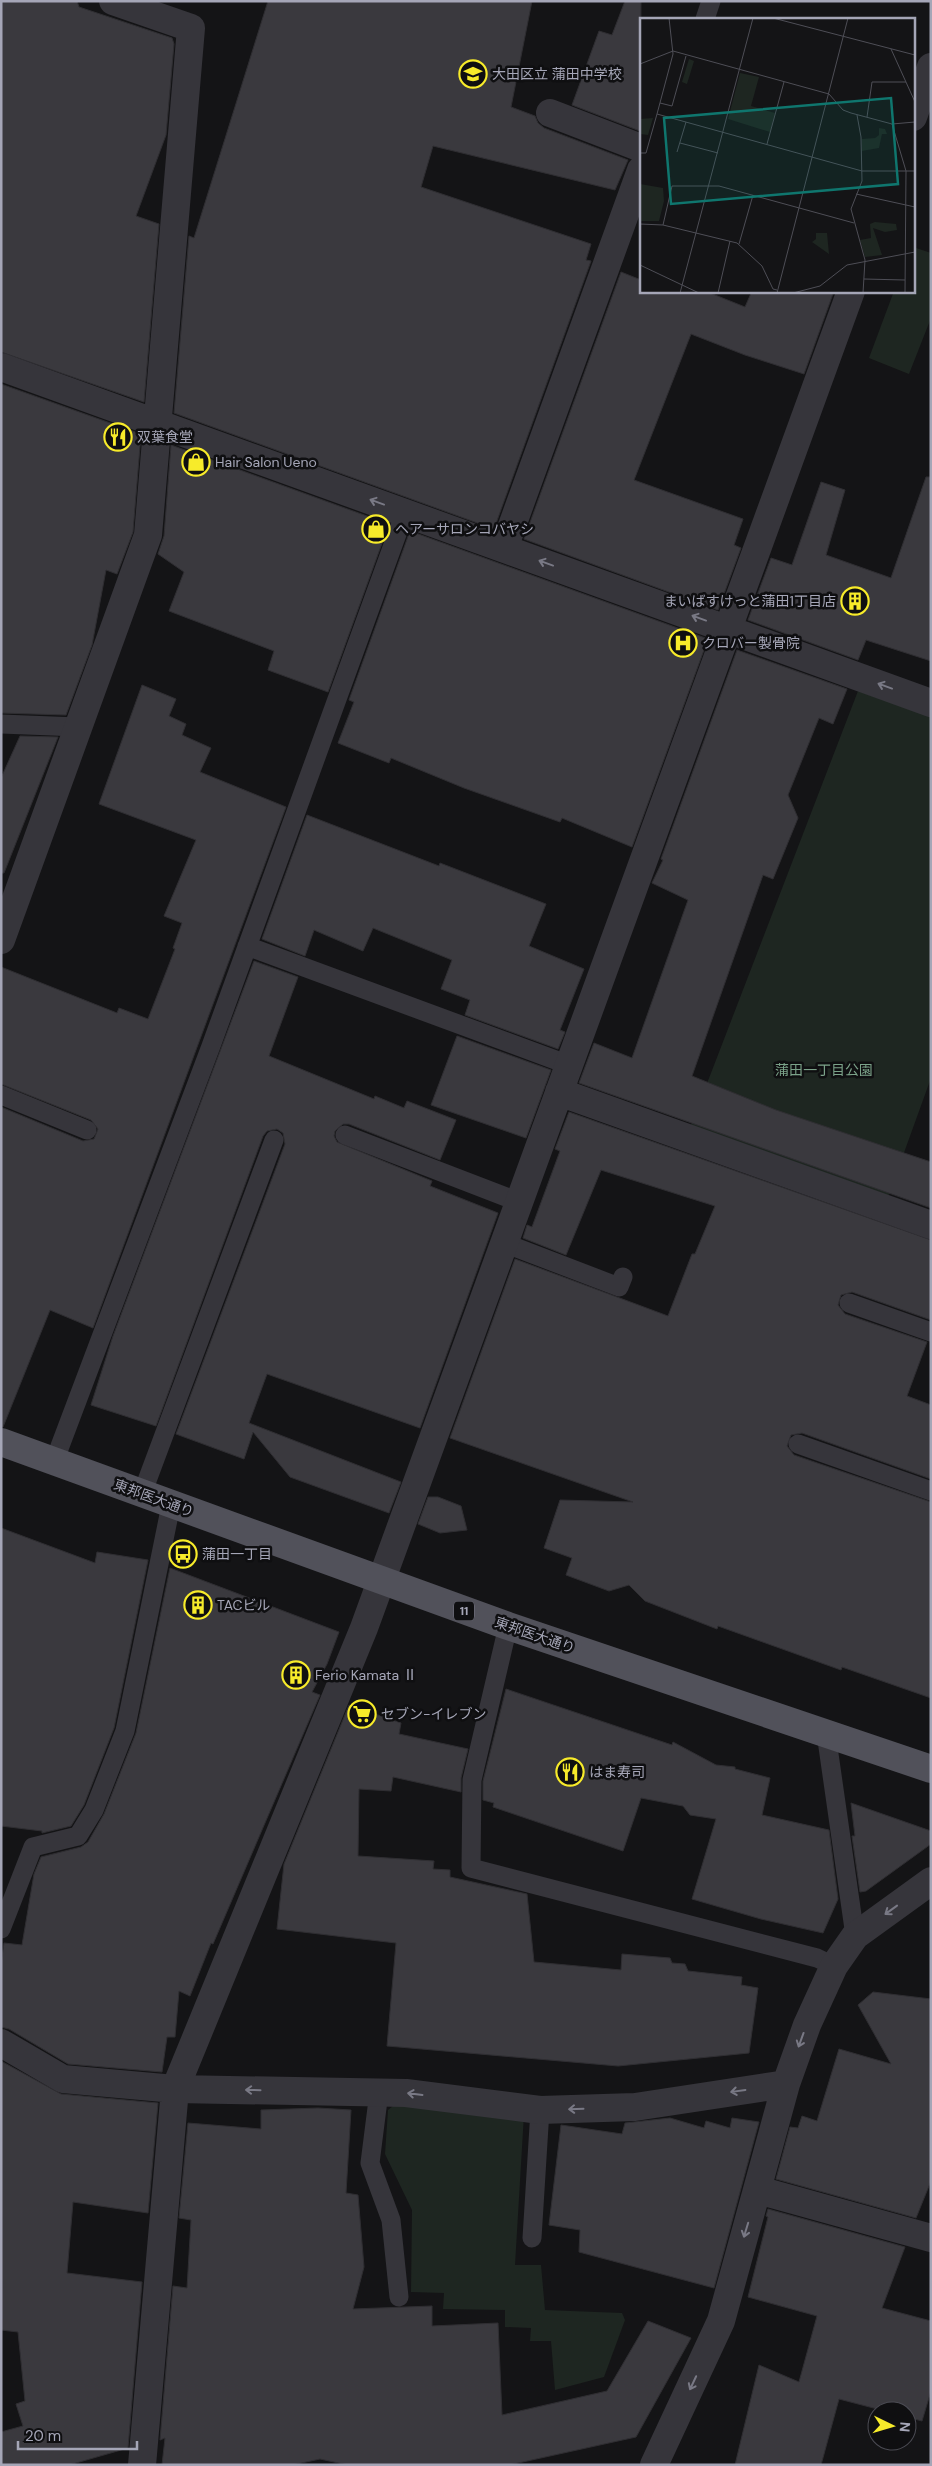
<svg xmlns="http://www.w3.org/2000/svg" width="932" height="2466" font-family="'DM Sans','Noto Sans JP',sans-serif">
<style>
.green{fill:#1e2621}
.building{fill:#3a393e;stroke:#2f2e32}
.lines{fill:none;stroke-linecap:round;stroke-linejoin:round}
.service{stroke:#36353b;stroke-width:19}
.minor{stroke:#36353b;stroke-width:28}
.primary{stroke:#51515a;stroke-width:28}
.oneway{stroke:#797985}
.labels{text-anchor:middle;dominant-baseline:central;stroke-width:5;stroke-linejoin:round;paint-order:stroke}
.shield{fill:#0f0f11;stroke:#787985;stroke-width:1}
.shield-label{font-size:12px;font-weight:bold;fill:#a5a6b7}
.poi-label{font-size:14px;fill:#a5a6b7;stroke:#0f0f11;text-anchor:start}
.park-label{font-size:14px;fill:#7ba289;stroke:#0f0f11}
.street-label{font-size:14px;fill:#a5a6b7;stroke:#0f0f11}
.inset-road{fill:none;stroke:#4e4e56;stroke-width:1}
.view{fill:#0f766e;fill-opacity:0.15;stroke:#0f766e;stroke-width:2.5}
.inset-edge{fill:none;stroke:#a5a6b7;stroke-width:2.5}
</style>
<rect width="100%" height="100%" fill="#141416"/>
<!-- green -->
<path class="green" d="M913,247L931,253V318L909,374L869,358L894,291H913Z
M858,691L931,717V1078L884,1208L686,1138Z
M403,2098L524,2114L515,2265H541L545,2310L622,2313L625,2320L604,2377L555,2390L551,2341H530L531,2328L505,2327V2310L443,2309L444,2293L411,2292L412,2210L385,2154L388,2110Z"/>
<!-- building -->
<path class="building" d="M1,1H77L79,7L172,38L174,44L166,135L136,216L159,224L144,402L1,352Z
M268,1H532L511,107L535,116L538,123L544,128L628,160L615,190L433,146L421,187L591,244L586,260L591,261L494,529L174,413L189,236L194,238Z
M625,1H641L640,131L572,105L599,31L612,35Z
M621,272L641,280V291H705L745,307L752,291H834L804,374L745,355L691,334L634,480L743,519L734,545L741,548L718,610L524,539Z
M1,384L141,434L133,532L117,574L106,570L92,645L66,715L1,713Z
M171,445L389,524L328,692L268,670L274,651L169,611L184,572L158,554L164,536Z
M926,477H931V661L866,640L858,660L748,620L771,558L792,565L821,482L845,490L826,555L891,578Z
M410,531L708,639L632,847L562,818L560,822L464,788L391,758L389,763L338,743L354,702L349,700Z
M737,650L847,689L833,724L819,718L788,795L798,818L773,879L763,875L692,1076L776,1110L931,1162V1208L579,1083L594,1043L632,1058L688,900L652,883L663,860L661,859Z
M142,685L176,699L169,716L186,724L182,735L211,748L200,772L286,807L93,1328L50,1310L3,1427H1V1107L83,1141L94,1139L98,1129L91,1120L1,1084V967L117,1013L119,1008L148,1019L175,949L173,948L182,923L164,916L196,840L99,804Z
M20,736L58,737L4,873H1V778Z
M307,815L439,866L440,863L546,904L529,946L584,969L560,1030L565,1032L558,1049L465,1015L470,1000L441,989L452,960L373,928L363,951L314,930L305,956L262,939Z
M254,961L298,977L269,1056L374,1099L375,1096L404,1108L407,1101L456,1120L440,1160L349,1124H343L335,1131L334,1136L337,1142L432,1181L430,1186L498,1213L420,1428L267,1374L249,1423L401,1482L389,1513L290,1477L253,1432L244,1459L176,1434L285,1144L283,1133L277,1129L267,1131L263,1136L156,1426L91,1405L113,1336Z
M457,1036L551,1070L526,1138L431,1105Z
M569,1112L931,1240V1320L852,1292L841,1295L838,1305L845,1314L927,1342L907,1396L931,1405V1479L802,1433L791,1435L787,1446L794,1455L931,1502V1698L842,1667L841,1670L718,1626L717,1629L645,1601L629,1585L609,1591L566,1575L572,1558L544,1548L560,1500L633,1502L450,1438L515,1259L668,1316L692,1254H695L715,1206L601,1170L566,1255L523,1238L527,1225L532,1227L560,1151L555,1149Z
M428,1497H438L461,1506L467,1530L440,1533L418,1524Z
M1,1528L95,1563L97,1552L148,1560L114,1728L84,1805L71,1826L42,1833V1831L1,1826Z
M170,1568L339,1632L327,1664L312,1692L320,1695L213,1944L211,1943L190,1996L179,1991L175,2037H167L162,2072L68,2064L9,2029L1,2027V1964L4,1943L22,1945L34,1874L41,1857L81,1847L88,1842L104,1814L136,1733Z
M506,1689L672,1745L673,1742L716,1765L735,1767V1769L770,1778L762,1815L829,1830L838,1899L823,1933L761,1919L692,1899L716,1819L690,1815L683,1806L641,1798L623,1851L493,1807L494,1803L483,1800V1781Z
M349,1705L401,1723L399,1734L468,1749L461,1778V1792L393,1777L391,1791L359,1789L358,1856L434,1861L433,1869L450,1870V1877L527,1894L534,1962L621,1970L622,1954L670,1958L672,1963L685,1964L688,1971L742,1977L741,1985L758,1988L749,2053L618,2066L387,2046L396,1943L277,1929L284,1864Z
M851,1803L931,1831V1844L866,1891L860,1892L852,1836H855Z
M873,1992L931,1999V2181L916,2218L776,2179L790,2127L798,2128L802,2116L817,2121L839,2049L891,2064L858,2005Z
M1,2061L61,2094L158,2103L148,2213L73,2202L67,2273L142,2282L128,2448L69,2465H1V2432L23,2426L16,2404L25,2401L18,2332L1,2330Z
M318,2108L351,2110L346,2193L358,2195L364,2267L353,2309L432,2306V2326L498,2323L502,2415L607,2391L648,2321L691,2338L636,2437L509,2465H348L320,2459L292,2465H162L165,2438L160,2440L173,2286L187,2288L191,2220L179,2218L188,2123L261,2129V2110Z
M670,2118L704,2128L706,2121L730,2128L732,2118L759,2122L714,2288L579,2252L580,2230L549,2225L561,2125L622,2134L625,2123Z
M768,2209L905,2247L882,2308L931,2321V2391L922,2421L907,2417V2411H885L839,2399L821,2465H735L759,2365L799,2382L817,2316L748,2297L768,2217L766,2216Z"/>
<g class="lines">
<!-- service -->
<path class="service" d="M705,19L711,1
M1,724L78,727
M247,946L569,1065
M1,1095L87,1130
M345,1135L519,1202
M504,1243L619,1287L623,1277
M849,1303L931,1332
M798,1444L931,1491
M54,1462L211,1046L405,512
M142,1494L274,1140
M508,1626L472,1780L471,1868L817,1958L834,1966
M826,1733L855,1936
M1,1929L33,1847L78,1836L94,1810L125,1731L171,1505
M379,2092L370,2163L391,2220L399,2297
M532,2238L540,2110"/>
<!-- minor -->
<path class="minor" d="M550,113L641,148
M913,117L931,67
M1,367L931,703
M504,548L641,170
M1,940L148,535L191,28L113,1
M559,1092L931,1225
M1,2043L63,2079L175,2089L406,2093L540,2110L635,2107L786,2084
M758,2190L931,2238
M142,2465L175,2089L364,1628L851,291
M654,2465L721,2321L786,2084L807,2025L834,1966L855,1936L931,1881"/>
<!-- primary -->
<path class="primary" d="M1,1442L508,1626L931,1769"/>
</g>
<!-- one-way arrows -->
<defs><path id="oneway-shaft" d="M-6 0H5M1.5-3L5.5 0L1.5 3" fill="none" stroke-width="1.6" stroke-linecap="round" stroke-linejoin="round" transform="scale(1.25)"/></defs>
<g class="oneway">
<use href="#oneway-shaft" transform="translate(377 502) rotate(-160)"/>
<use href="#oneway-shaft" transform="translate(546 563) rotate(-160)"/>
<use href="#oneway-shaft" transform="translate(699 618) rotate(-160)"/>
<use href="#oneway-shaft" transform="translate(885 686) rotate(-160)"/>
<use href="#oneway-shaft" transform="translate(891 1910) rotate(144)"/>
<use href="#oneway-shaft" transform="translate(801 2040) rotate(110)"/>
<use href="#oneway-shaft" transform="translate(253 2090) rotate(-179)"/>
<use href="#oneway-shaft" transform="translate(738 2091) rotate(172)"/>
<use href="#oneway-shaft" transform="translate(415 2094) rotate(-173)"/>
<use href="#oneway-shaft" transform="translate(576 2109) rotate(178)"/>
<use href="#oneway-shaft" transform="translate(746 2230) rotate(107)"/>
<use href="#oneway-shaft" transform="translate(693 2383) rotate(115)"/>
</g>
<!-- icons -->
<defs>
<g id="school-ring" transform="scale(1.4375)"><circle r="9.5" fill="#0f0f11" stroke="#f7eb2a" stroke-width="1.5"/><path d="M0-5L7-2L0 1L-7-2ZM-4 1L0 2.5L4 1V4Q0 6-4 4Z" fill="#f7eb2a"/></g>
<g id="restaurant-ring" transform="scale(1.4375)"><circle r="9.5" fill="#0f0f11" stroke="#f7eb2a" stroke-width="1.5"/><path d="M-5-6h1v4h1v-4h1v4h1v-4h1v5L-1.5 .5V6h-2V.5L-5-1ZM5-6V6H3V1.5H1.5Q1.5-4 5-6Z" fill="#f7eb2a"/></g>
<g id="shop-ring" transform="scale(1.4375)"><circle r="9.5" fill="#0f0f11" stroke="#f7eb2a" stroke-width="1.5"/><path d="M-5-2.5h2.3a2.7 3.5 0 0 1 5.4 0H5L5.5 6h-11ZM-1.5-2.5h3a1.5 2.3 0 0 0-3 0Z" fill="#f7eb2a"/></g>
<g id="building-ring" transform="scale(1.4375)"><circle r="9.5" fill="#0f0f11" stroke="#f7eb2a" stroke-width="1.5"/><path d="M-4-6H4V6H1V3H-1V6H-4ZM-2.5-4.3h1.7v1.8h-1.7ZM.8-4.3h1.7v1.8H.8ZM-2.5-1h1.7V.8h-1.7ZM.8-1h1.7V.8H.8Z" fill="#f7eb2a"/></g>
<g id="hospital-ring" transform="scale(1.4375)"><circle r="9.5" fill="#0f0f11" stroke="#f7eb2a" stroke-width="1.5"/><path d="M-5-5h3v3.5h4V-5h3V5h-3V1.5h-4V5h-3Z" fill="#f7eb2a"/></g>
<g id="bus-ring" transform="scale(1.4375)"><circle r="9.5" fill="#0f0f11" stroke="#f7eb2a" stroke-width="1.5"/><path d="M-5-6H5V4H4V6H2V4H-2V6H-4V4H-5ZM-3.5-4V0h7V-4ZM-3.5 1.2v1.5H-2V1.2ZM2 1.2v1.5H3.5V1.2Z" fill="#f7eb2a"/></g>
<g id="supermarket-ring" transform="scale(1.4375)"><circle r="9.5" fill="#0f0f11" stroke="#f7eb2a" stroke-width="1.5"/><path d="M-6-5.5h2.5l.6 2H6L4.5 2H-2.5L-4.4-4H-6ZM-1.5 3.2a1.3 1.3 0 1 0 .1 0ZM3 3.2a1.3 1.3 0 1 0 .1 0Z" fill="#f7eb2a"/></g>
</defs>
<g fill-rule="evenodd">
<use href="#school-ring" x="473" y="74"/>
<use href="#restaurant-ring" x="118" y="437"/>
<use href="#shop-ring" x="196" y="462"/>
<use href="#shop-ring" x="376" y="529"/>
<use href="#building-ring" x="855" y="601"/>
<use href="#hospital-ring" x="683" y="643"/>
<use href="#bus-ring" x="183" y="1554"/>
<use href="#building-ring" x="198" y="1605"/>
<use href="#building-ring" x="296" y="1675"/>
<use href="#supermarket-ring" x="362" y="1714"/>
<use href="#restaurant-ring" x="570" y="1772"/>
</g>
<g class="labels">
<!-- shield labels -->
<rect class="shield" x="454" y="1601.5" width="20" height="19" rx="4"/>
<g class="shield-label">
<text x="464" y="1611">11</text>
</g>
<!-- poi labels -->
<g class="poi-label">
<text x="492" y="74">大田区立 蒲田中学校</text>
<text x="137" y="437">双葉食堂</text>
<text x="215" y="462">Hair Salon Ueno</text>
<text x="395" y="529">ヘアーサロンコバヤシ</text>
<text x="836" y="601" text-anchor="end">まいばすけっと蒲田1丁目店</text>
<text x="702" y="643">クロバー製骨院</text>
<text x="202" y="1554">蒲田一丁目</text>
<text x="217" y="1605">TACビル</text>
<text x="315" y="1675">Ferio Kamata Ⅱ</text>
<text x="381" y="1714">セブン-イレブン</text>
<text x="589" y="1772">はま寿司</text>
</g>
<!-- park labels -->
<g class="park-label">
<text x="824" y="1070">蒲田一丁目公園</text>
</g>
<!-- street labels -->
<g class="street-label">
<text transform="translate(154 1498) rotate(20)">東邦医大通り</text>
<text transform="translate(535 1635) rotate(19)">東邦医大通り</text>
</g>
</g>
<!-- overview -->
<g transform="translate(640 18)">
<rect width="275" height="275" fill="#141416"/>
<path d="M49,41L54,43L47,66L42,64ZM100,55L119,59L111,88L135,95L130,114L88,101ZM13,100L8,117L0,116V101ZM239,110L245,111L247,116H242L239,130L222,133V121L235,120L239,117ZM0,166L23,170L24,183L19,203H0ZM235,204L256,206L257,212L245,214L233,210L242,237L225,239L220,222L231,220L230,206ZM176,215H187L189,236L172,224L176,221Z" fill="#1e2621"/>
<path class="inset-road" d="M133,0L275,37M251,31L275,84M0,46L33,33L189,76L203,92L211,95L252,106L275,104M20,85L32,88L46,38M17,96L33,36L29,0M217,97L221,119L222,163L211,191L225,242L223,275M227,99L232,64H266M252,106L266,153L265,275M40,125L78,135M127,126L144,64M37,134L46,104M0,135H6L17,96L222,153H275M216,176L275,189M0,206L23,207L97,225L122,248L133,271L137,272M23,207L32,168H79L214,205M99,226L113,177M0,247L59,275M224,261L265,262M40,275L113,0M78,275L90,223M137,275L208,0M153,275L180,268L207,247L275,234"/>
<path class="view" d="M251,80L258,166L31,186L24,100Z"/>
<rect width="275" height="275" class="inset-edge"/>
</g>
<!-- border -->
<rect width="932" height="2466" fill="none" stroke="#a5a6b7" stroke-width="5"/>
<!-- north arrow -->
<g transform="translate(892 2426) rotate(95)"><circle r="24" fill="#0f0f11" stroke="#4b4b53"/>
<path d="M0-4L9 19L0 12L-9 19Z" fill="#f7eb2a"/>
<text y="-8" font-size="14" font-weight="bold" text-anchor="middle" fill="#a5a6b7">N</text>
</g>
<!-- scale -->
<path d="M18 2441v8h119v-8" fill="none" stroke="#a5a6b7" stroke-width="2.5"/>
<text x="25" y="2441" font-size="15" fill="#a5a6b7" stroke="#0f0f11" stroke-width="4" paint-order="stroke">20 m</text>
</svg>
